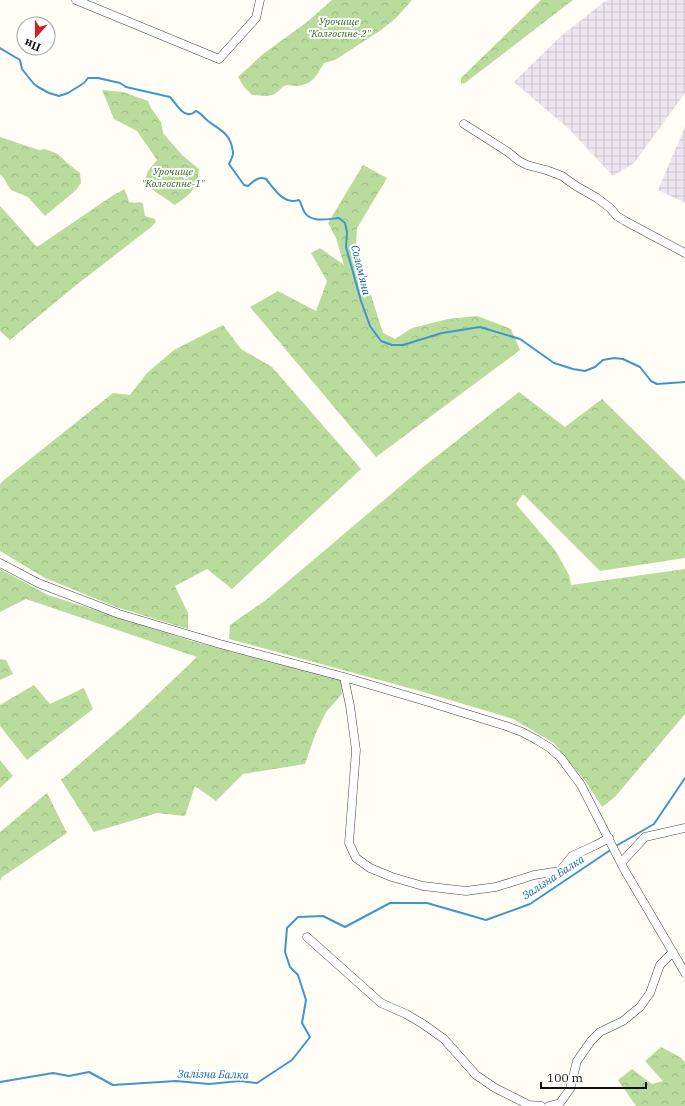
<svg xmlns="http://www.w3.org/2000/svg" width="685" height="1106" font-family="'IBM Plex Serif',serif">
<style>
.industrial{fill:url(#industrial-grid)}
.forest{fill:url(#forest-crowns)}
.lines{fill:none;stroke-linecap:round;stroke-linejoin:round}
.stream{stroke:#3f96cf;stroke-width:2}
.minor-casing{stroke:#444;stroke-width:9}
.minor{stroke:#fff;stroke-width:8}
.labels{text-anchor:middle;dominant-baseline:central;stroke-width:4;stroke-linejoin:round;paint-order:stroke}
.park-label{font-size:10px;font-style:italic;fill:#2f6b1f;stroke:#fff}
.water-label{font-size:11px;font-style:italic;fill:#1768a6;stroke:#fff}
</style>
<defs>
<pattern id="industrial-grid" width="8" height="8" patternUnits="userSpaceOnUse"><rect width="8" height="8" fill="#eee6ef"/><path d="M0 4h8M4 0v8" fill="none" stroke="#cbc4cc"/></pattern>
<pattern id="forest-crowns" width="20" height="18" patternUnits="userSpaceOnUse"><rect width="20" height="18" fill="#b9dc9c"/><path d="M2 6a3 3 0 1 1 6 0M12 15a3 3 0 1 1 6 0" fill="none" stroke="#9ebc85"/></pattern>
</defs>
<rect width="100%" height="100%" fill="#fffdf5"/>
<!-- industrial -->
<path class="industrial" d="M608,0H685V93L634,163L613,176L569,129L514,82L560,37L604,2Z
M685,127V203L658,190Z"/>
<!-- forest -->
<path class="forest" d="M332,0H412L396,18L381,30L335,60L324,63C316,76 313,85 296,86C293,86 290,85 287,85C282,86 280,90 276,93C270,98 259,95 252,95L244,87L238,77L263,54L307,22Z
M541,0H573L465,83L461,84V78Z
M102,90L123,92L134,96L148,101L151,108L161,122L163,133L182,155L199,169C198,188 191,194 175,205L153,190L145,180L148,171L157,160L137,131L114,119Z
M0,137L39,150L45,149L58,154L66,162L80,173L81,183L76,190L45,216L28,197L11,190L3,177L0,175Z
M363,165L387,178L357,228L355,261L370,292L383,333L395,339L412,328L448,319L477,316L511,329L520,350L376,457L250,307L278,291L316,311L327,281L311,253L320,248L344,265L336,238L328,223Z
M124,189L127,195L129,202L135,203L140,202L143,204L145,216L155,219L156,222L150,228L75,286L10,340L0,331V206L37,247L115,194L118,193Z
M223,325L241,349L272,367L361,469L232,589L207,569L175,586L188,613V629L116,607L45,578L0,551V484L4,480L113,393L130,395L147,373L174,350Z
M519,392L565,427L602,399L685,481V558L600,571L523,494L516,504L555,550L569,575L571,585L685,569V714L615,797L602,807L586,782L554,743L513,719L420,691L229,639L230,625L266,600L423,467Z
M0,569L48,595L195,642L341,680L342,694L326,712L315,735L305,764L243,774L216,801L195,786L185,816L157,813L94,832L61,780L134,717L197,657L26,599L0,612Z
M0,659L6,660L13,674L0,680Z
M34,685L50,704L84,688L93,709L27,760L0,726V705Z
M0,760L13,776L0,788Z
M47,793L67,833L2,877L0,881V832Z
M661,1047L680,1057L685,1062V1106H636L618,1080L632,1069L652,1084L663,1081L645,1061Z"/>
<g class="lines">
<!-- stream -->
<path class="stream" d="M0,48L20,60L22,69L34,84L38,87L49,93L59,96L68,93L84,83L88,78H98L120,83L126,87L170,97C175,102 182,116 190,114C193,114 194,112 196,111C201,113 204,118 208,121C217,128 227,132 231,143C234,154 234,154 229,164L244,185L248,186C254,181 258,176 266,179C275,190 284,205 299,200C302,204 302,209 305,213C312,223 328,219 339,218L345,223L347,232L346,247L361,301L370,326L381,341L392,345H403L442,333L480,327L520,339L554,363L573,369L585,371L595,367L603,360L614,358L623,359L640,367L651,381L657,384L685,382
M616,846L654,824L685,778
M0,1082L53,1073L69,1076L89,1072L113,1085L176,1081L209,1084L240,1081L257,1083L292,1060L310,1037L302,1023L306,1000L298,975L290,967L285,952L287,928L298,917L323,916L345,927L390,903H427L486,920L530,904L612,849"/>
<!-- minor casing -->
<g class="minor-casing">
<path id="minor" d="M76,0L219,59L256,18L260,0
M464,124L508,152L519,161L527,165L546,170L562,176L576,186L597,198L610,208L617,216L625,221L685,253
M0,563L38,583L119,614L220,644L344,677L425,701L506,726L522,732L537,740L550,748L561,758L581,785L624,869L685,973
M344,677L350,706L356,750L349,843L356,858L370,868L392,877L423,886L466,891L496,887L534,875L560,871L572,856L596,845L609,838
M621,863L645,837L685,828
M307,937L381,1003L406,1014L423,1024L444,1039L476,1075L495,1088L529,1105L541,1106
M549,1106L560,1103L570,1089L577,1061L591,1041L600,1032L623,1021L640,1007L650,993L660,965L673,952"/>
</g>
<!-- minor -->
<use href="#minor" class="minor"/>
</g>
<g class="labels">
<!-- park labels -->
<g class="park-label">
<text x="339" y="21">Урочище<tspan x="339" dy="12">"Колгоспне-2"</tspan></text>
<text x="173" y="171">Урочище<tspan x="173" dy="12">"Колгоспне-1"</tspan></text>
</g>
<!-- water labels -->
<g class="water-label">
<text transform="translate(361 270) rotate(76)">Солом'яна</text>
<text transform="translate(553 877) rotate(-33)">Залізна Балка</text>
<text transform="translate(213 1074) rotate(1)">Залізна Балка</text>
</g>
</g>
<!-- north arrow -->
<g transform="translate(36 36) rotate(201)"><circle r="19" fill="#ffffff" stroke="#a0a0a0"/>
<path d="M0-3L7 15L0 10L-7 15Z" fill="#c4262e"/>
<text y="-6" font-size="11" font-weight="bold" text-anchor="middle" fill="#111111">Пн</text>
</g>
<!-- scale -->
<path d="M541 1082v6h105v-6" fill="none" stroke="#111111" stroke-width="2"/>
<text x="547" y="1082" font-size="12" fill="#111111" stroke="#ffffff" stroke-width="3" paint-order="stroke">100 m</text>
</svg>
